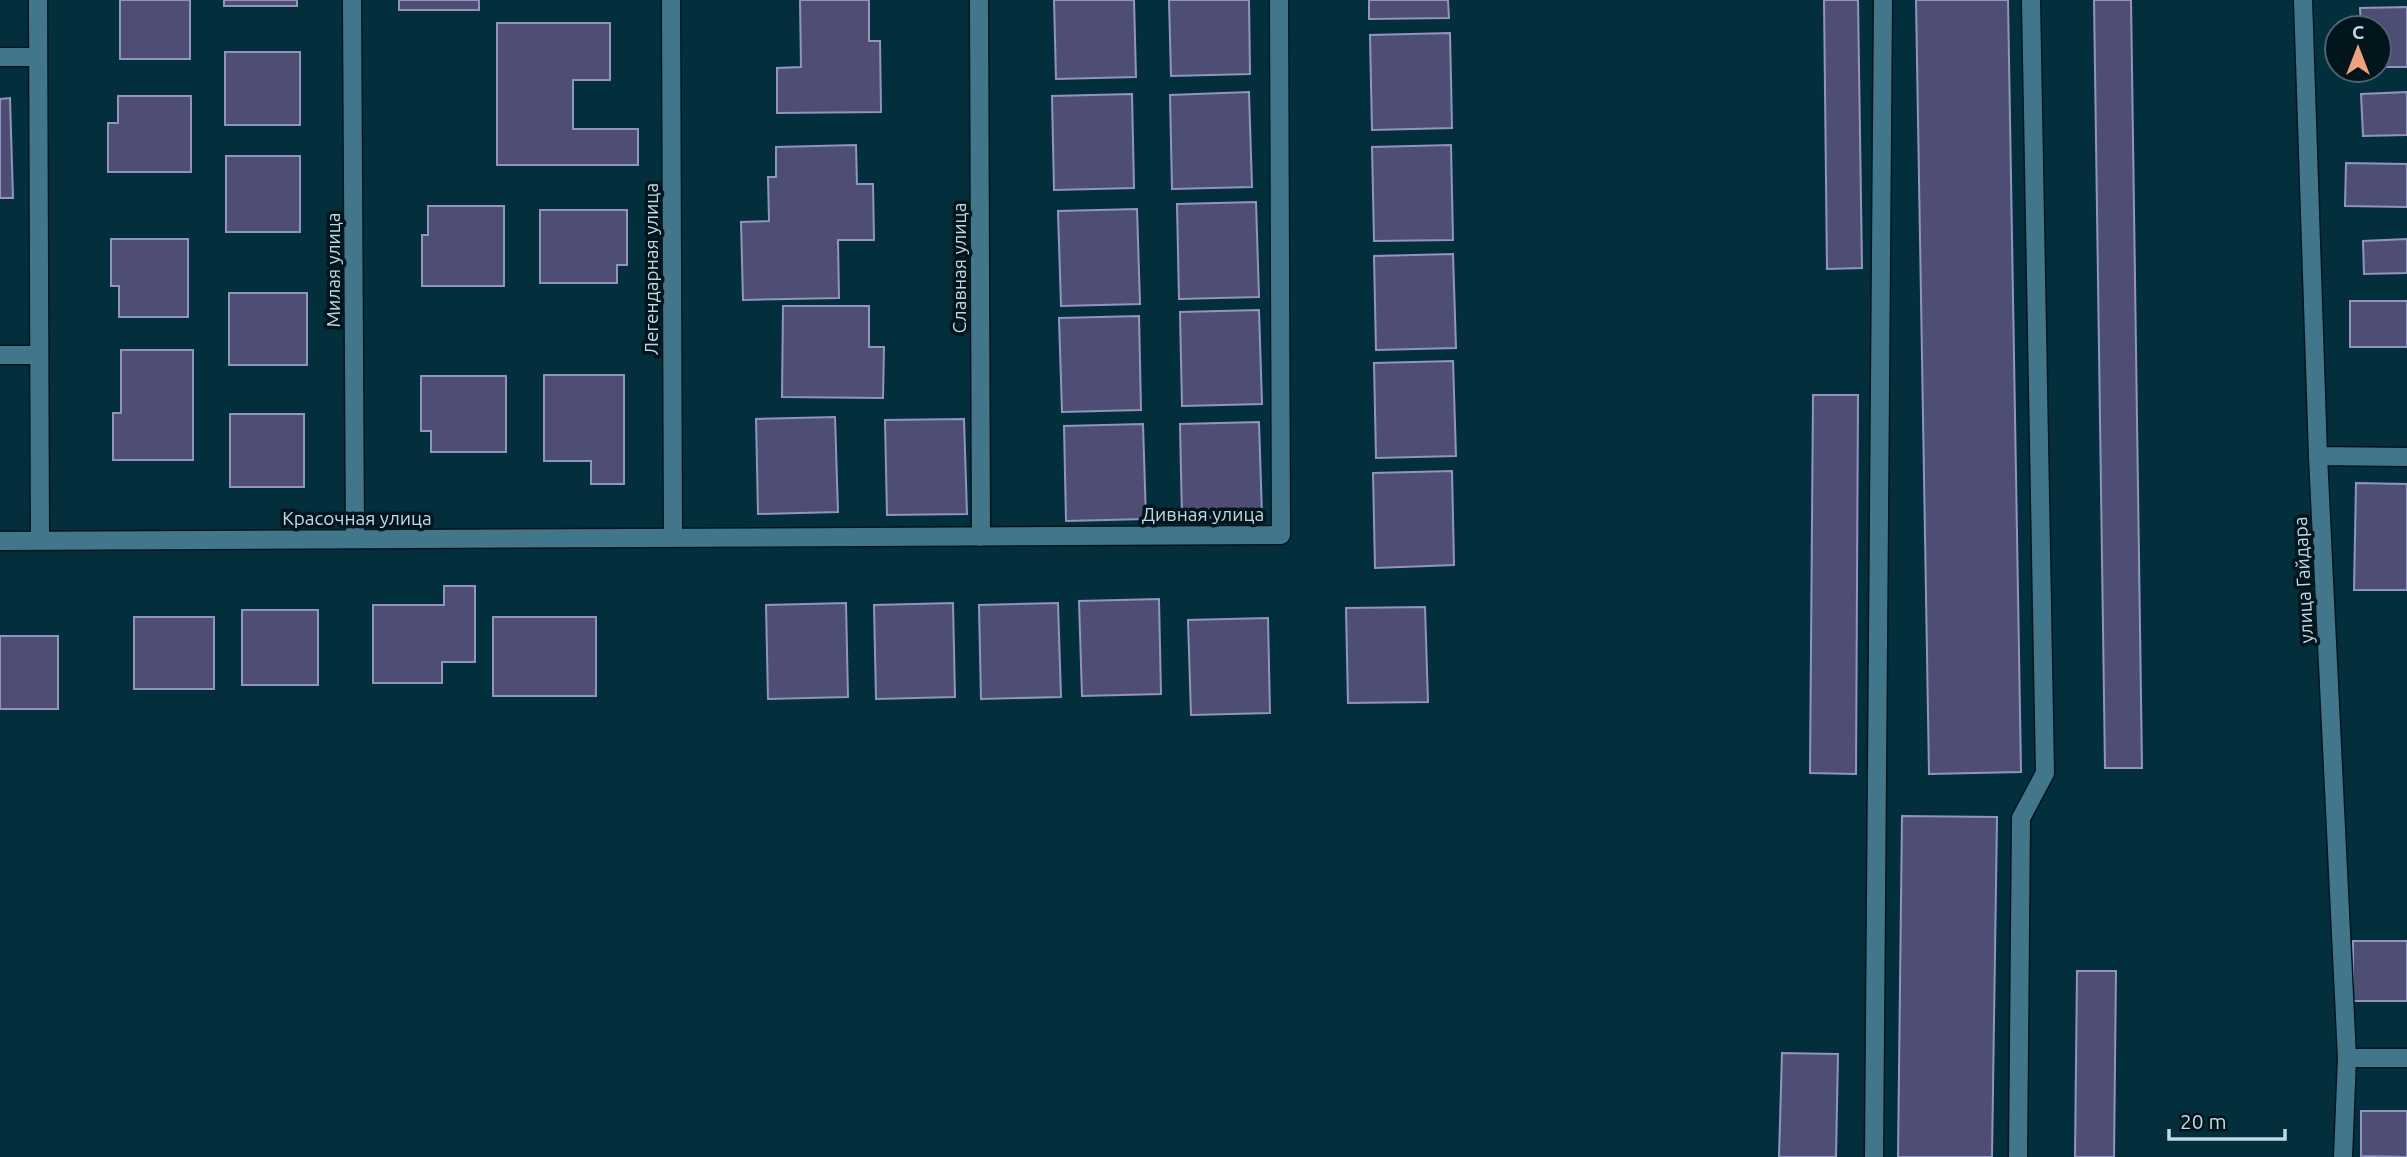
<svg xmlns="http://www.w3.org/2000/svg" width="2407" height="1157" font-family="Ubuntu,sans-serif">
<style>
.building{fill:#4e4d74;stroke:#9393bf;stroke-width:2}
.lines{fill:none;stroke-linecap:round;stroke-linejoin:round}
.service-casing{stroke:#00161f;stroke-width:21}
.minor-casing{stroke:#00161f;stroke-width:21}
.service{stroke:#42768a;stroke-width:18}
.minor{stroke:#42768a;stroke-width:18}
.labels{text-anchor:middle;dominant-baseline:central;stroke-width:7;stroke-linejoin:round;paint-order:stroke}
.street-label{font-size:19px;fill:#c0dae5;stroke:#02151d}
</style>
<rect width="100%" height="100%" fill="#032f3d"/>
<!-- building -->
<path class="building" d="M120,0H190V59H120Z
M224,0H297V6H224Z
M399,0H479V10H399Z
M800,0H869V41H880L881,112L777,113V68L801,67Z
M1054,0H1134L1136,77L1056,79Z
M1169,0H1249L1250,74L1171,76Z
M1369,0H1448L1449,18L1369,19Z
M1824,0H1858L1862,268L1827,269Z
M1916,0H2008L2021,772L1929,774Z
M2094,0H2131L2142,768H2105Z
M2407,7V67H2379V28H2361L2360,8Z
M497,23H610V80H573V129H638V165H497Z
M1450,33L1452,128L1372,130L1370,35Z
M225,52H300V125H225Z
M1249,92L1252,187L1172,189L1170,95Z
M2407,92V135L2363,136L2361,94Z
M1132,94L1134,188L1054,190L1052,96Z
M118,96H191V172H108V123H118Z
M10,98L13,198H0V99Z
M856,145L857,184H873L874,240H838L839,298L743,300L741,222L769,221L768,177H776V147Z
M1451,145L1453,240L1374,241L1372,147Z
M226,156H300V232H226Z
M2346,163L2407,164V207L2345,206Z
M1256,202L1259,297L1179,299L1177,204Z
M428,206H504V286H422V235H428Z
M1137,209L1140,304L1061,306L1058,211Z
M540,210H627V265H617V283H540Z
M111,239H188V317H119V286H111Z
M2407,239V273L2364,274L2363,241Z
M1453,254L1456,348L1376,350L1374,256Z
M229,293H307V365H229Z
M2350,301H2407V347H2350Z
M783,306H869V347H884L883,398L782,397Z
M1259,310L1262,404L1182,406L1180,312Z
M1139,316L1141,410L1062,412L1059,318Z
M121,350H193V460H113V413H121Z
M1453,361L1456,456L1376,458L1374,363Z
M544,375H624V484H591V461H544Z
M421,376H506V452H431V431H421Z
M1813,395H1858L1856,774L1810,773Z
M230,414H304V487H230Z
M835,417L838,512L758,514L756,419Z
M964,419L967,514L887,515L885,420Z
M1259,422L1262,516L1182,518L1180,424Z
M1143,424L1146,519L1066,521L1064,426Z
M1452,471L1454,565L1375,568L1373,473Z
M2356,483L2407,484V590H2354Z
M444,586H475V662H442V683H373V605H444Z
M1159,599L1161,694L1082,696L1079,601Z
M846,603L848,697L768,699L766,605Z
M953,603L955,697L876,699L874,605Z
M1058,603L1061,697L981,699L979,605Z
M1425,607L1428,702L1348,703L1346,608Z
M242,610H318V685H242Z
M134,617H214V689H134Z
M493,617H596V696H493Z
M1268,618L1270,713L1191,715L1188,620Z
M0,636H58V709H0Z
M1902,816L1997,817L1992,1157H1898Z
M2353,941H2407V1001H2353Z
M2077,971H2116L2114,1157H2075Z
M1782,1053L1838,1054L1836,1157H1779Z
M2361,1111H2407V1157L2361,1156Z"/>
<g class="lines">
<!-- service casing -->
<g class="service-casing">
<path id="service" d="M0,57H38
M0,355H39
M1874,1157L1883,0
M2018,1157L2021,818L2045,773L2031,0"/>
</g>
<!-- minor casing -->
<g class="minor-casing">
<path id="minor" d="M38,0L40,541
M352,0L355,539
M671,0L673,538
M979,0L981,537
M2303,0L2318,456L2347,1058L2343,1157
M2318,456L2407,457
M0,541L1281,535L1279,0
M2347,1058H2407"/>
</g>
<!-- service -->
<use href="#service" class="service"/>
<!-- minor -->
<use href="#minor" class="minor"/>
</g>
<g class="labels">
<!-- street labels -->
<g class="street-label">
<text transform="translate(959 268) rotate(-90)">Славная улица</text>
<text transform="translate(651 269) rotate(-90)">Легендарная улица</text>
<text transform="translate(333 270) rotate(-90)">Милая улица</text>
<text x="1203" y="514">Дивная улица</text>
<text x="357" y="518">Красочная улица</text>
<text transform="translate(2303 580) rotate(-93)">улица Гайдара</text>
</g>
</g>
<!-- north arrow -->
<g transform="translate(2358 49)"><circle r="33" fill="#02151d" stroke="#4e646d" stroke-width="2"/>
<path d="M0-5L12 26L0 18L-12 26Z" fill="#f1a17d"/>
<text y="-10" font-size="19" font-weight="bold" text-anchor="middle" fill="#c0dae5">С</text>
</g>
<!-- scale -->
<path d="M2169 1129v10h116v-10" fill="none" stroke="#c0dae5" stroke-width="3.5"/>
<text x="2180" y="1129" font-size="21" fill="#c0dae5" stroke="#02151d" stroke-width="5" paint-order="stroke">20 m</text>
</svg>
